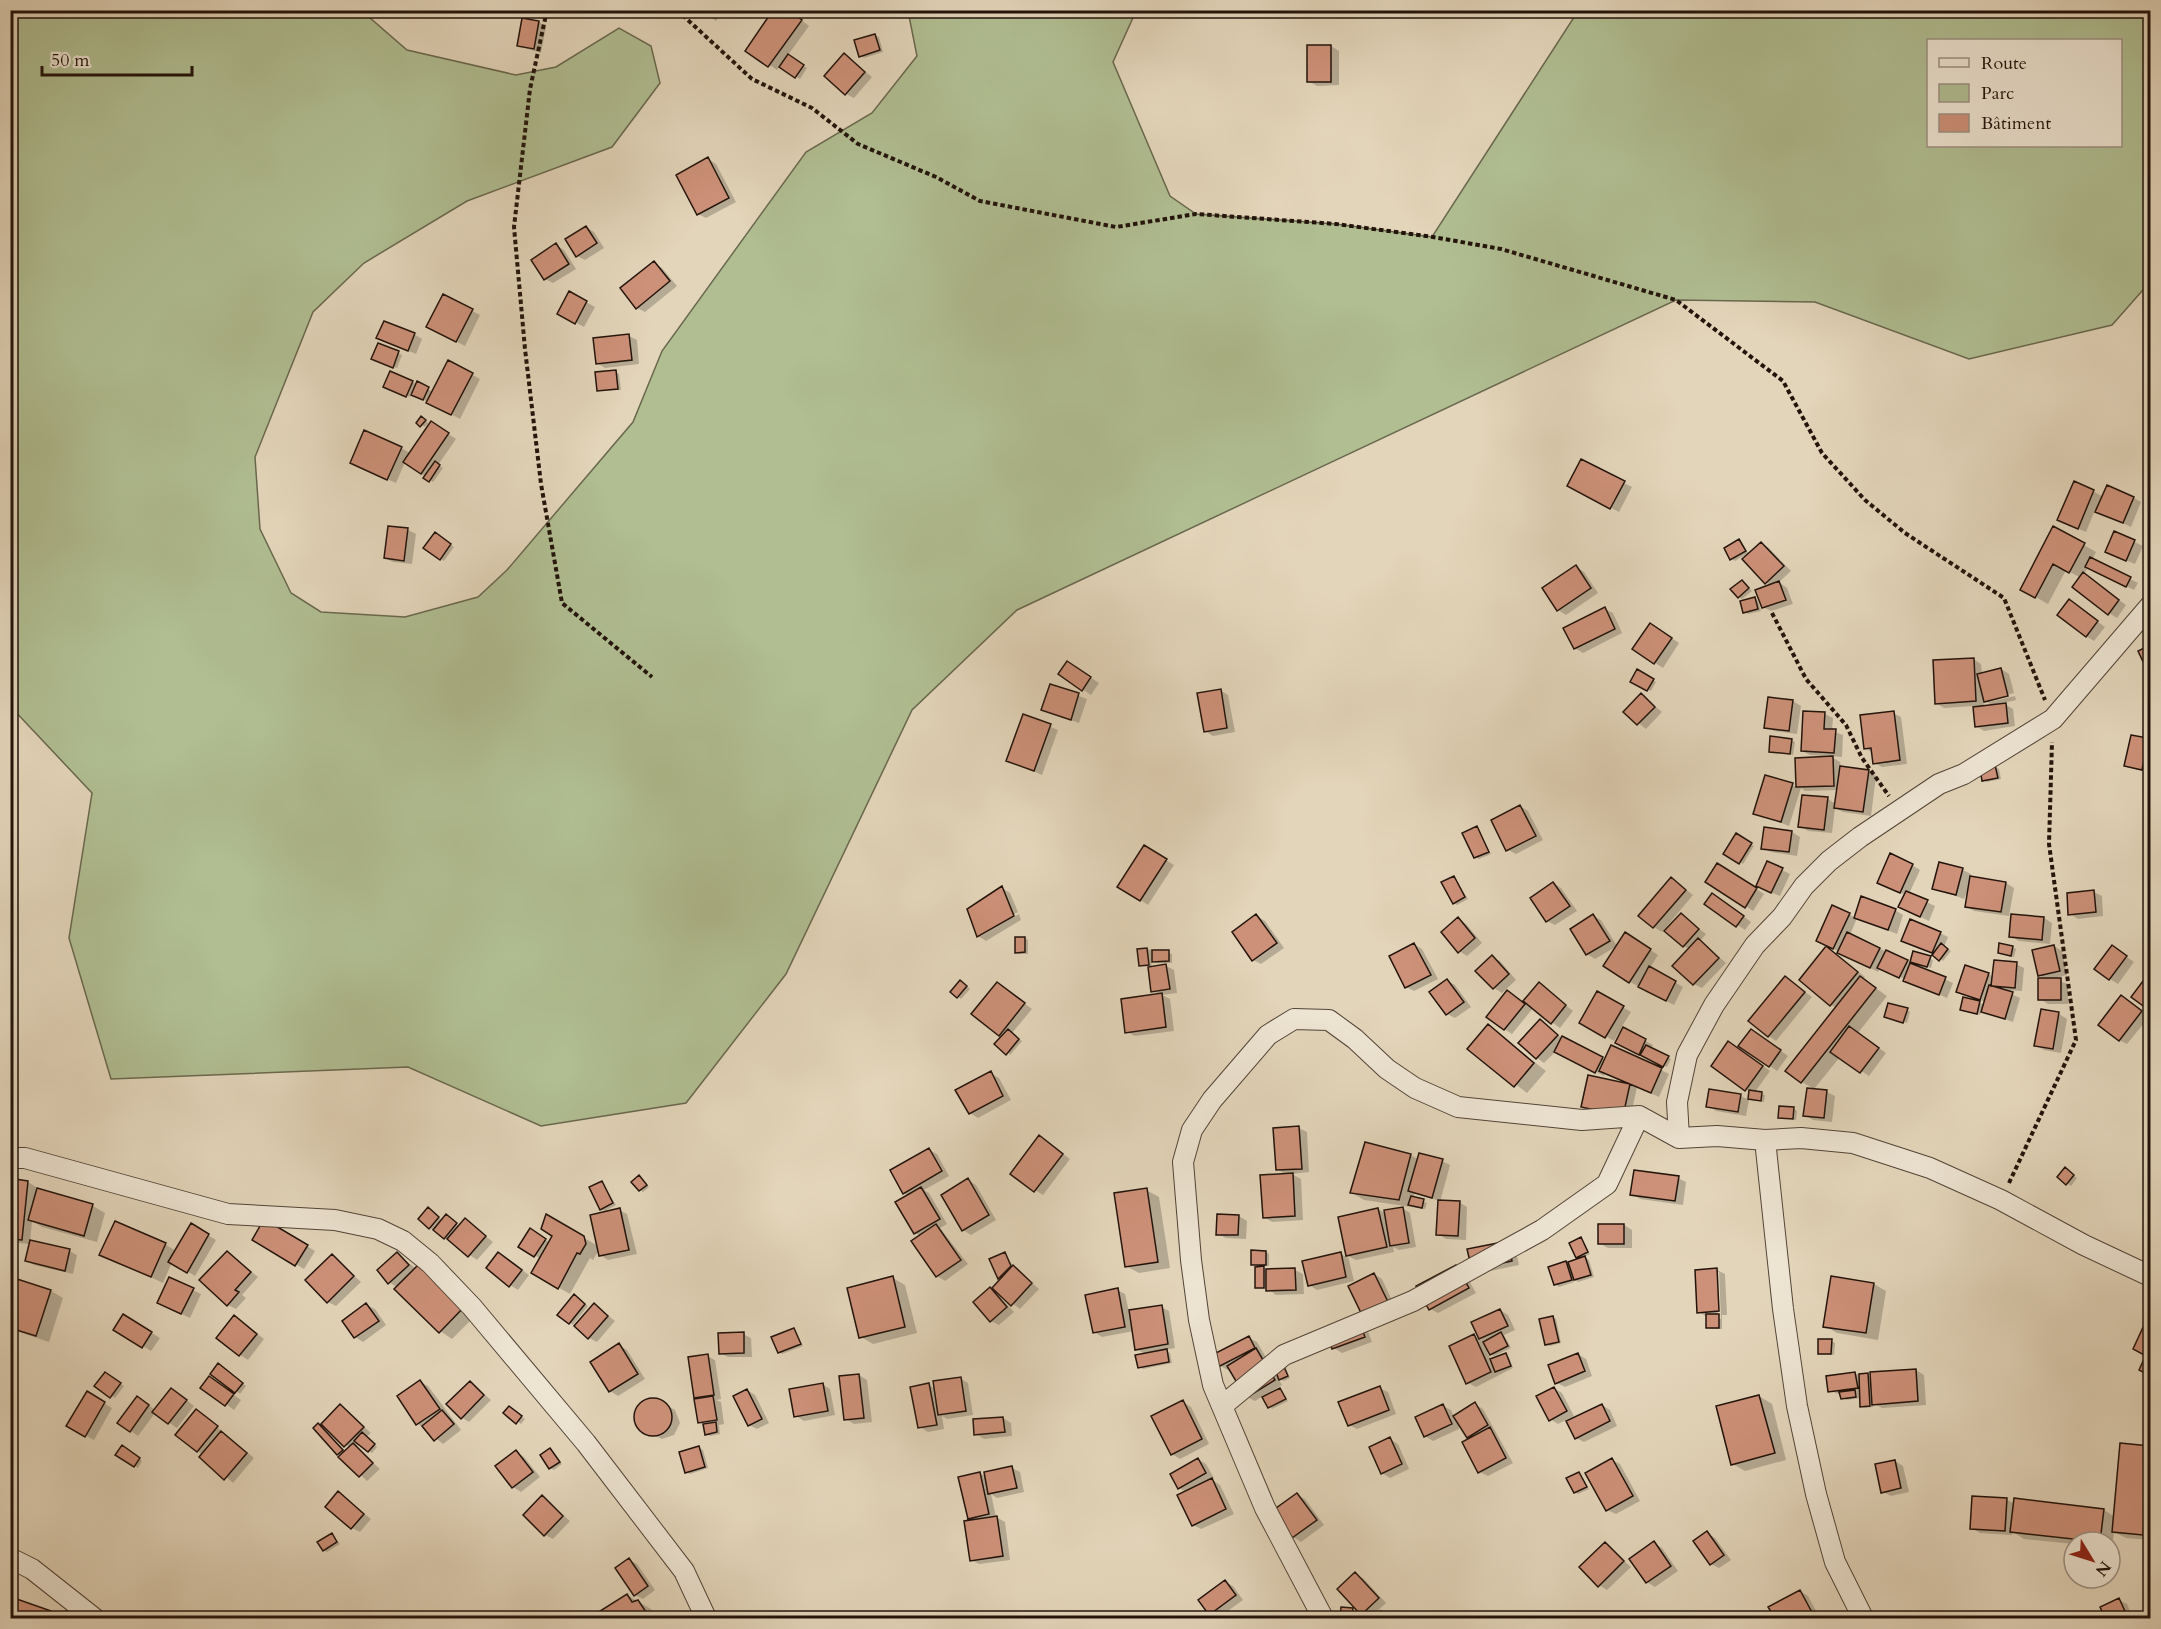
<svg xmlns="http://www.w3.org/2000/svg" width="2161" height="1629" font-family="Cardo,serif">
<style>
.green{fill:#b0be92;stroke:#69684e;stroke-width:1.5;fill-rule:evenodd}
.shadow{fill:#0003;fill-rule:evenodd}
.building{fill:#cd9179;stroke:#22130b;stroke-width:1.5}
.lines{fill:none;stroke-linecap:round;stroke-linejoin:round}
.minor-casing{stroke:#524437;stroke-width:22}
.path{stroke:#22130b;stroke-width:4;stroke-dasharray:4.5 3;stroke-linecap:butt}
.minor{stroke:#ede4d2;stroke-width:20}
</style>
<rect width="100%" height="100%" fill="#e3d5ba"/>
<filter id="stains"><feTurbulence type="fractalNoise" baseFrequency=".00333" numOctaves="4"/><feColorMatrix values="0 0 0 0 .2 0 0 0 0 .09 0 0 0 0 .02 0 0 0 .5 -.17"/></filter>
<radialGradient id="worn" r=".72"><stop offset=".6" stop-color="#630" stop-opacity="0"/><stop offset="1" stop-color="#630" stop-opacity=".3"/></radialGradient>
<!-- green -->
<path class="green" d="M11,10L362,11L407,50L516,75L556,67L619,28L651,46L660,83L612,147L467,201L364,263L313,312L255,457L260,529L291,593L321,612L405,617L478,597L507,570L633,422L662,351L806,152L872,113L917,56L908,11H1136L1113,62L1170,196L1196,214L1336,224L1432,237L1578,11H2150V282L2112,325L1969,359L1815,302L1676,300L1017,610L912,710L786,974L686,1103L541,1126L408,1067L111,1079L69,938L92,793L11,707ZM1928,40H2120V146H1928Z"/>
<!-- shadow -->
<path class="shadow" d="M455,10H494V13L463,16Z
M701,10H724L716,21Z
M788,10L809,26L788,55L807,68L800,79L780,66L777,70L747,50Z
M1304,10H1322L1309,13Z
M1385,10H1409V12L1389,13Z
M539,22L546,27L541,53L518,46Z
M875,35L879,37L883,52L864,58L861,56Z
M1331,46L1339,51V85L1317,86L1308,81Z
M844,55L872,77L854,98L846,94Z
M708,159L716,164L736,202L706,218L698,214Z
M586,227L594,232L604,248L585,260L577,256Z
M556,245L564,250L576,269L553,283L545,279Z
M654,263L662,268L677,286L645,312L637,308Z
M570,293L595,307L584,327L559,313Z
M443,296L480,315L465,346L436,331Z
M414,334L422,339L416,354L378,338Z
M629,336L637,340L639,364L605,368L597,363Z
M379,345L402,355L397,368L377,361Z
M449,362L480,379L460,419L411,393L410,397L388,388L412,382L434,392Z
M616,372L619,374L621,390H598Z
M425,420L428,423L425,427L418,423Z
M439,428L456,439L438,465L443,468L433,482L405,462L396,483L360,467L401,448L410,453Z
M1624,483L1632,487L1619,512L1577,490Z
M2093,491L2103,497L2134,498L2141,502L2131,527L2095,510L2086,532L2067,524Z
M2054,528L2096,552L2092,560L2138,583L2134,590L2088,567L2084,575L2126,605L2117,618L2109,613L2081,578L2066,570L2048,604L2034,596Z
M408,530L416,534L412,564L393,562L385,558Z
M2115,533L2143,546L2135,564L2115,556Z
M439,536L454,547L444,561L425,548Z
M1739,541L1748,553L1735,561L1732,559Z
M1761,543L1769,548L1791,571L1779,582L1787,588L1793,604L1771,611L1763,607L1771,586L1766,582Z
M1576,567L1584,572L1598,593L1566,615L1558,610Z
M1742,582L1752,591L1742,599L1739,597Z
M1754,598L1758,601L1761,611L1748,614L1745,612Z
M2070,601L2105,627L2094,641L2086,636Z
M1605,609L1613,613L1622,633L1583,653L1575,648Z
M1658,629L1679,643L1663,668L1634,649Z
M1973,659L1981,664L1982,674L2001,669L2009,674L2014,693L1990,699V702L2015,696L2016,700L2003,703L2013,709L2015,726L1984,731L1976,726L1974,706L1944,708L1936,703ZM1983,700L1994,706L1984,707Z
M1075,667L1099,683L1091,695L1060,674Z
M1638,671L1656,682L1651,691L1632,681Z
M1051,686L1087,699L1079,723L1043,710Z
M1220,690L1228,695L1235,732L1213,736L1205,731Z
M1641,695L1662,712L1646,729L1625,712Z
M1793,701L1801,706L1797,734L1774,731L1766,727Z
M1893,713L1901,717L1907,764L1882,767L1874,763L1873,753L1865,748Z
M1825,714L1833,718L1832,731L1843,735L1842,757L1830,756L1840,762L1841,767L1868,771L1876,776L1871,816L1843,812L1835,808L1832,833L1808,831L1800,826L1803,796L1828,799L1836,804L1838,790L1805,791L1801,788L1789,826L1755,813L1766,777L1797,787V759L1822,758V756L1810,755L1802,751Z
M1024,716L1058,730L1042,775L1008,760Z
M1791,740L1795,742L1793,755L1770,751Z
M2148,740L2150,741V773L2126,766Z
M1995,767L1999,769L2001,779L1987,782L1984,780Z
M1520,806L1528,811L1543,840L1516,854L1508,850Z
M1477,828L1491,854L1479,859L1475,857Z
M1766,828L1792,832L1800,837L1797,856L1771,852L1763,848Z
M1736,835L1754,846L1743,864L1725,853Z
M1144,847L1174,865L1148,905L1119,886Z
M1768,863L1790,874L1780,896L1765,890Z
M1940,864L1963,870L1971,874L1970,878L2006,883L2014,888L2009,916L1974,911L1966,906L1969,888L1964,899L1934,888Z
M1912,865L1920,870L1909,894L1935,906L1929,921L1900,907L1905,895L1887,886Z
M1726,870L1764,894L1753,911L1746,906Z
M1454,877L1468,899L1457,905L1454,903Z
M1671,879L1693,895L1662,932L1654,927Z
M1553,883L1561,888L1577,911L1555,925L1547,921Z
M1002,888L1010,893L1018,912L981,933V936L1019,914L1021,920L986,941L978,936Z
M2094,892L2102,896L2103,916L2078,919L2070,914Z
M1721,899L1751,922L1745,930L1706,904Z
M1895,910L1903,915L1897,934L1857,918L1850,935L1911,963L1914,953L1933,960L1931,968L1913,963L1912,965L1953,983L1947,998L1880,968L1878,972L1826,945L1849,914L1855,918Z
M1681,915L1706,934L1700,941L1726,963L1702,988L1694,984L1690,949L1683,946Z
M1257,916L1265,921L1284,948L1261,964L1253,960Z
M1593,916L1601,920L1617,946L1595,959L1587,954L1572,929Z
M2044,918L2052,923L2050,944L2019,941L2011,936Z
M1458,919L1466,924L1482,943L1467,956L1459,951Z
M1940,933L1948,937L1944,947L1951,951L1943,961L1935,954L1911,945Z
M1025,938L1028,940V954H1020L1017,952Z
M1634,939L1658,955L1650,968L1683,987L1674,1005L1630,982Z
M1414,944L1422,949L1438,979L1414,991L1406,987Z
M2054,946L2062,951L2067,975L2053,979L2068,984V1004H2048L2040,999L2047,980L2039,975Z
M2012,947L2016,949L2014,957L1999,953Z
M1147,949L1172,954V963H1157L1151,960L1152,968L1166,966L1174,970L1177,993L1162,995L1170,999L1174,1031L1135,1036L1127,1032L1160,995L1153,991L1149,967L1141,965Z
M2120,952L2134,962L2118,984L2110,979Z
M1834,953L1865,977L1863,979L1887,996L1858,1033L1886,1053L1869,1076L1840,1057L1814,1089L1802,1082L1837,1008L1831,1005Z
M1492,957L1500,961L1516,980L1502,993L1494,988Z
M2016,964L2024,968L2022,991L2003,990L2020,998L2013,1022L1981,1010L1980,1015L1965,1011L1979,1002L1985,1006V1002L1958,991L1988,974L1994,977Z
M1785,978L1812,997L1776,1041L1769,1036Z
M1447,981L1455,985L1471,1007L1455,1018L1447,1014Z
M997,983L1032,1009L1012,1033L1022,1041L1010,1055L999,1035Z
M2144,983L2150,987V1009L2133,996Z
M964,984L970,989L961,999L952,992Z
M1539,984L1573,1011L1560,1028L1533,1008L1512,1034L1504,1029Z
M1598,993L1631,1012L1621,1028L1653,1045L1651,1049L1671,1059L1667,1067L1625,1047L1621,1029L1614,1041L1581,1022Z
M2122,997L2149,1017L2127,1044L2119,1040Z
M1907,1010L1910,1012L1907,1023L1889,1018Z
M2042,1011L2059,1014L2067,1019L2061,1053L2044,1050L2036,1045Z
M1540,1021L1563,1039L1606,1060L1661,1070L1669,1074L1659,1097L1637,1087L1630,1119L1590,1111L1582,1106L1628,1083L1605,1072L1604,1076L1556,1051L1544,1063L1537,1058Z
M1488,1026L1546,1071L1527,1093L1469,1048Z
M1759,1035L1788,1056L1777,1071L1770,1066Z
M1737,1047L1770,1071L1755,1092L1765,1095L1764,1102L1750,1098L1751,1092L1746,1089Z
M990,1073L999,1078L1011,1100L978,1118L970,1113Z
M1808,1089L1827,1092L1835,1096L1832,1122L1813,1120L1805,1115Z
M1741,1096L1749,1100L1746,1116L1716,1111L1708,1106Z
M1794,1109L1797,1111L1796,1120L1780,1117Z
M1299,1128L1307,1132L1309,1172L1292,1174L1301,1179L1303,1220L1272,1222L1264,1217L1287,1175L1277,1169Z
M1047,1142L1070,1159L1043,1195L1035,1190Z
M929,1150L937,1154L949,1176L924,1190L929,1193L947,1224L940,1228L968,1264L945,1281L937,1276L921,1236L915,1233L909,1196L904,1193Z
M1411,1155L1419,1160L1442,1161L1450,1165L1440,1202H1459L1467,1207L1466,1240L1446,1239L1438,1234L1439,1201L1415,1193L1413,1198L1427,1203L1425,1209L1364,1200L1352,1193Z
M2068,1171L2077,1178L2071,1186L2059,1177Z
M639,1177L649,1187L643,1192L640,1190Z
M1678,1178L1686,1182L1683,1205L1640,1199L1632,1194Z
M968,1180L976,1185L996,1220L971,1235L963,1230Z
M28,1182L36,1187L35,1197L38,1190L93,1206L105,1213L97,1242L42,1227L32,1221L30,1241L69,1251L77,1255L73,1274L34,1265L26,1260L30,1244L19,1243L11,1238Z
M602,1183L616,1205L605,1211L601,1209Z
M1146,1190L1159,1197L1170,1268L1139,1273L1126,1266Z
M1402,1208L1410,1213L1416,1247L1399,1250L1393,1247L1394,1252L1356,1260L1348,1256L1354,1281L1317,1290L1309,1285L1341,1254L1348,1258L1340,1218L1378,1209L1386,1214Z
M619,1210L627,1214L637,1254L608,1260L600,1255L599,1250L593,1260L590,1258L570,1294L533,1273L541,1259L520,1246L531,1230L550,1243L554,1236L546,1216L598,1246Z
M431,1211L443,1221L450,1218L460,1227L465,1220L493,1242L477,1260L430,1228Z
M1239,1216L1247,1221L1246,1239L1226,1238L1218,1234Z
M265,1221L315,1251L304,1269L254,1240Z
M192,1225L216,1240L195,1276L172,1262L163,1283L101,1254L165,1244L176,1251Z
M1624,1225L1632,1230V1248H1608L1599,1243Z
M1581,1239L1590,1254L1584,1257L1589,1260L1594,1277L1578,1282L1573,1279L1574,1282L1559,1287L1555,1284L1566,1263L1571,1266L1582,1259L1577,1257Z
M1515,1247L1519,1265L1481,1273Z
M227,1252L258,1277L242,1295L246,1298L236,1309L228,1305Z
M1266,1252L1269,1254V1266H1259L1267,1270H1295L1303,1274L1304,1294L1276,1295L1268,1289L1257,1287L1256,1266L1252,1264Z
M397,1254L476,1315L452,1339L440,1331L398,1288L389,1282Z
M1005,1254L1014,1267L1039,1289L1020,1309L1003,1296L1001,1298L1014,1312L999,1325L991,1321L990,1289L1000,1295L1002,1280L991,1260Z
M332,1256L361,1282L336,1306L328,1302Z
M507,1259L529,1275L518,1290L510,1285Z
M1717,1270L1725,1274L1727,1315H1722V1329H1711L1707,1327V1317L1699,1312ZM1716,1272H1719L1721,1319H1718Z
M1464,1272L1476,1293L1438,1313L1430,1309Z
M1374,1274L1382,1279L1396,1309L1364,1316Z
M893,1278L905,1285L917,1333L873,1344L861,1337Z
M170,1279L201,1294L190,1318L167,1307Z
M1874,1284L1886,1291L1878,1340L1837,1333L1825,1326Z
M1117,1290L1125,1294L1129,1312L1161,1307L1169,1311L1175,1348L1165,1350L1170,1353L1172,1363L1143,1369L1139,1367L1147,1355L1136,1349L1134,1331L1102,1337L1094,1332Z
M51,1291L63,1298L49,1342L10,1329V1293Z
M578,1298L588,1306L573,1325L570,1323Z
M366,1305L375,1309L386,1325L363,1342L355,1337L344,1321Z
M595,1305L615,1321L597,1342L589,1338Z
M1500,1310L1508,1315L1515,1330L1504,1335L1511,1348L1494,1356L1487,1352L1491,1360L1506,1355L1509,1357L1513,1368L1476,1387L1468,1383L1474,1336L1482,1340L1473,1322Z
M124,1316L160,1338L151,1351L115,1329Z
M1552,1317L1556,1319L1561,1343L1550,1346L1546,1344Z
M242,1322L264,1339L248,1360L240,1355Z
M1365,1323L1372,1342L1342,1353L1334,1348Z
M2146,1325L2150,1327V1375L2141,1370L2148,1355L2134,1348Z
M794,1329L803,1346L782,1354L779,1352Z
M743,1334L751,1338L752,1357H728L720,1353Z
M1249,1338L1257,1342L1282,1385L1272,1391L1273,1393L1280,1390L1288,1401L1272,1409L1263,1396L1255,1401L1247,1397L1231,1369L1228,1370L1220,1366Z
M1831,1341L1835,1343L1834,1355L1819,1353Z
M619,1345L627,1350L645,1379L618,1396L610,1391Z
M1578,1354L1586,1359L1592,1376L1565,1387L1557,1383Z
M707,1356L715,1360L721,1399L716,1400L721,1402L724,1424L719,1425L720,1434L710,1436L707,1434L705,1426L699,1422L701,1400L696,1397Z
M1275,1366H1285L1290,1378L1284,1381L1280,1379Z
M222,1367L246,1386L240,1394L212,1373Z
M1916,1370L1924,1375L1926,1405L1882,1408L1873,1403V1407L1865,1408L1861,1406V1398L1846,1400L1842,1395L1830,1391L1855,1374L1872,1377Z
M105,1374L124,1386L115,1398L96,1386Z
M859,1375L867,1380L872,1422L854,1424L846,1419Z
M210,1378L241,1400L234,1410L203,1387Z
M960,1378L968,1383L973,1415L947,1419L942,1416L944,1429L928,1432L920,1427L928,1385L936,1389Z
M420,1382L428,1386L461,1430L443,1444L417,1423Z
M470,1382L491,1400L469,1422L461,1417Z
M822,1384L830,1389L835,1415L804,1421L796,1416Z
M1379,1388L1388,1392L1396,1414L1357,1429L1349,1425Z
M1554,1388L1562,1393L1574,1416L1558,1424L1550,1419Z
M747,1390L755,1395L769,1423L757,1429L749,1425Z
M87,1393L112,1408L94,1440L68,1426Z
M179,1394L194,1406L177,1428L155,1413L138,1436L131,1431L145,1402L155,1410Z
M1759,1396L1772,1404L1786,1460L1745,1471L1733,1464Z
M654,1399L675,1410L680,1423L674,1435L662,1439L640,1429L636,1416L641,1404Z
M1183,1402L1191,1407L1209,1444L1180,1459L1172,1454Z
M1475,1404L1483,1409L1513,1463L1488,1476L1480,1472L1472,1439L1458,1420L1459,1429L1433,1441L1425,1436L1443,1406L1451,1410L1454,1417Z
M1602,1405L1610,1410L1617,1426L1584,1442L1576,1438Z
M340,1406L371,1433L366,1437L377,1447L372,1453L360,1444L356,1447L380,1469L367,1481L338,1454L319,1425L346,1452L350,1448L323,1424Z
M513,1410L525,1419L521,1424L505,1412Z
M204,1416L254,1458L233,1483L198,1451Z
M1003,1418L1011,1423L1012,1436L984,1439L976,1434Z
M1390,1439L1398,1444L1409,1469L1390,1478L1382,1473Z
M2121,1445L2150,1447V1540L2126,1538L2114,1532L2112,1549L2110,1542H2074V1544L2024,1539L2013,1532L2012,1535L1980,1533L1972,1528L2007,1500L2015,1504L2104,1510L2115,1517Z
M122,1447L142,1461L138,1468L117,1455Z
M699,1448L703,1450L708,1468L690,1474L687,1472Z
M550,1450L562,1464L554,1470L550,1468Z
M516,1452L524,1457L540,1477L521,1492L513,1487Z
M1198,1459L1206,1464L1214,1478L1211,1479L1220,1485L1234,1514L1201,1529L1193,1525L1186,1492L1179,1488Z
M1612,1460L1620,1464L1640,1501L1616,1514L1607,1510Z
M1895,1461L1903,1466L1909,1492L1891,1496L1883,1492Z
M1012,1468L1020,1472L1024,1492L997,1498L991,1494L996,1517L1005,1522L1010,1560L979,1564L971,1560L974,1521L969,1518L980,1473L986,1477Z
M1579,1474L1589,1489L1578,1494L1575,1492Z
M338,1493L371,1519L360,1532L352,1528Z
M1297,1495L1305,1499L1324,1525L1301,1542L1293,1537Z
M542,1497L570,1521L553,1539L545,1535Z
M1707,1533L1715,1538L1731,1560L1719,1568L1711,1564Z
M332,1534L340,1544L327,1552L324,1550Z
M1654,1543L1662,1548L1678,1571L1655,1587L1647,1582L1631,1559Z
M1605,1544L1631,1567L1607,1590L1599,1585Z
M629,1560L637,1564L655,1590L643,1599L635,1595Z
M1355,1574L1363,1578L1386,1603L1372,1616L1381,1613L1389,1618H1369L1362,1613Z
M1225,1582L1233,1586L1243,1600L1218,1618L1210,1614Z
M1800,1591L1808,1596L1820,1618H1776L1770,1608Z
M627,1595L651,1609L657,1618H591Z
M12,1599L50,1612L57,1618H10Z
M2119,1600L2127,1604L2133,1618H2107L2102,1608Z
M1342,1609L1356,1612L1355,1618H1341Z
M808,1614L816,1618H791Z"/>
<!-- building -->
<path class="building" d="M698,10H712L707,17Z
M773,10H789L802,20L768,67L745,51Z
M522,18L539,21L534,49L517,46Z
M875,34L880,50L859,57L854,40Z
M1307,45H1331V82H1307Z
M844,53L865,72L845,95L824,76Z
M788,54L804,65L795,78L779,67Z
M708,157L729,198L697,215L676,175Z
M586,226L597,243L576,257L565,239Z
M556,243L569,264L544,280L531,260Z
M654,261L670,281L636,309L620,288Z
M569,291L587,301L575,324L557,314Z
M443,294L473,309L456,342L426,327Z
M384,321L415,333L408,351L376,338Z
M629,334L632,360L596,364L593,338Z
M378,343L399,351L393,368L371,359Z
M448,360L473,373L451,415L426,403Z
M616,370L618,389L597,391L595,372Z
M390,371L413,381L406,397L383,387Z
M417,381L429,387L423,400L411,395Z
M421,416L426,420L420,427L416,423Z
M431,421L449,433L421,474L403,462Z
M364,430L402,447L387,480L350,463Z
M1581,459L1625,481L1610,509L1567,486Z
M435,461L440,465L429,482L423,478Z
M2074,481L2094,490L2078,529L2057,520Z
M2107,485L2134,497L2123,523L2095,512Z
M388,526L408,528L404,561L384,558Z
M2053,526L2085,543L2069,573L2053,564L2035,598L2020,590Z
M2114,531L2135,540L2126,561L2105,552Z
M435,532L451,544L440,560L423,548Z
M1739,539L1746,551L1730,560L1724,548Z
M1761,542L1784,566L1765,584L1742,559Z
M2090,557L2131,577L2126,587L2085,567Z
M1576,565L1591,588L1557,611L1542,588Z
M2083,572L2119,600L2108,615L2072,587Z
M1742,580L1749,588L1738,598L1730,589Z
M1779,581L1786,600L1762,608L1755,590Z
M1755,597L1758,609L1743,613L1740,601Z
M2069,599L2098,621L2086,637L2057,615Z
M1605,607L1615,629L1574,649L1563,628Z
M1650,623L1672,638L1654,664L1632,649Z
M2150,645V666L2146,668L2138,651Z
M1974,658L1976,701L1935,704L1933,660Z
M1067,661L1091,677L1082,691L1058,674Z
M2001,668L2008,696L1984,702L1977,674Z
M1637,669L1654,679L1647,691L1630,682Z
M1050,684L1079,693L1071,720L1041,710Z
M1221,689L1227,728L1204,732L1197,693Z
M1641,693L1655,707L1637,725L1623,712Z
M1768,697L1793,700L1789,731L1764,728Z
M2006,703L2008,723L1975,727L1973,707Z
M1803,711L1825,712L1824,729H1836L1834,753L1801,751Z
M1894,711L1900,760L1873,764L1871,748L1864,749L1860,715Z
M1023,714L1051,724L1034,771L1006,761Z
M2131,735L2148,738L2142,770L2124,766Z
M1770,736L1792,739L1790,754L1769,752Z
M1833,756L1834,786L1796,787L1795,758Z
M1995,765L1998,778L1982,781L1980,768Z
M1840,766L1869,770L1863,812L1834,808Z
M1765,775L1793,783L1781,822L1753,814Z
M1802,795L1828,797L1824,830L1798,827Z
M1520,805L1536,836L1506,851L1491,820Z
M1477,826L1489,852L1474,858L1462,833Z
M1764,827L1792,831L1789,852L1761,849Z
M1736,833L1752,843L1739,864L1723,854Z
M1144,845L1167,859L1140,901L1117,887Z
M1890,853L1913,864L1900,893L1877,883Z
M1767,861L1783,868L1771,893L1756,886Z
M1939,862L1963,868L1956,895L1932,889Z
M1717,863L1757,888L1745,908L1705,882Z
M1454,876L1465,897L1453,904L1441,882Z
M1970,876L2006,882L2001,912L1965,907Z
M1671,877L1686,890L1653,928L1638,916Z
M1553,882L1570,906L1546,922L1530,898Z
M1002,886L1014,916L977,937L967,909Z
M2094,890L2096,912L2068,915L2067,893Z
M1906,891L1928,900L1920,917L1898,907Z
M1712,893L1744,916L1736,927L1704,904Z
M1861,896L1896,909L1888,930L1854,918Z
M1832,905L1850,913L1833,949L1816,941Z
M1681,913L1699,929L1683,947L1664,931Z
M1256,914L1277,943L1252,961L1232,932Z
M1593,914L1610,941L1586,955L1570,929Z
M2011,914L2044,917L2042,940L2009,937Z
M1458,917L1475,938L1458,953L1441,932Z
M1910,919L1941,932L1932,953L1901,941Z
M1625,932L1651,949L1629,983L1603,966Z
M1847,932L1880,948L1870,968L1837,953Z
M1015,937H1025V952L1015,953Z
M1698,938L1719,958L1693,985L1672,966Z
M1414,943L1431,975L1405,988L1389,956Z
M1941,943L1948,949L1939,961L1932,955Z
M1999,943L2013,946L2011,956L1998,953Z
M2054,945L2060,971L2038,976L2032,950Z
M2112,945L2127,956L2109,980L2094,969Z
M1826,946L1858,972L1830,1006L1799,980Z
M1147,948L1149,965L1139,966L1137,949Z
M1152,950H1169V961L1152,962Z
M1886,950L1908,960L1899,978L1877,968Z
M1913,951L1931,956L1927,967L1910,962Z
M1492,955L1509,974L1493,989L1475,971Z
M1994,960L2017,962L2015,988L1991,986Z
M1910,963L1946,977L1939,995L1903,981Z
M1166,964L1170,989L1151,992L1148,967Z
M1965,965L1989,973L1980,1000L1956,992Z
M1649,966L1676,981L1666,1001L1638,987Z
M1785,976L1805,992L1768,1037L1748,1021Z
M1860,976L1876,988L1801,1083L1785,1071Z
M2038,978H2061V1000H2038Z
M1447,979L1464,1002L1446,1015L1429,992Z
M960,980L967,986L957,998L950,992Z
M2143,981L2150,986V1003L2146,1008L2131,997Z
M997,982L1025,1003L999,1036L971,1014Z
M1539,982L1566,1005L1551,1024L1523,1001Z
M1989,985L2013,992L2005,1019L1981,1012Z
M1507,990L1525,1004L1504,1030L1486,1017Z
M1597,991L1624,1006L1605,1038L1579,1023Z
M1162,993L1166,1027L1125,1033L1121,999Z
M2121,995L2142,1011L2119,1041L2098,1025Z
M1963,997L1980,1001L1977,1014L1960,1010Z
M1888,1003L1908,1008L1903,1023L1884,1017Z
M2041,1009L2059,1012L2053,1049L2034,1046Z
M1540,1019L1558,1035L1536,1059L1518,1043Z
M1488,1024L1534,1063L1514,1087L1467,1049Z
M1849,1026L1879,1048L1860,1073L1830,1052Z
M1623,1027L1646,1039L1639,1055L1615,1043Z
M1008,1029L1019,1039L1006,1055L994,1044Z
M1751,1029L1781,1050L1769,1067L1738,1046Z
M1562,1036L1603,1057L1595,1073L1554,1052Z
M1728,1041L1763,1066L1745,1091L1711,1066Z
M1611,1045L1662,1068L1651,1093L1599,1071Z
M1646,1045L1669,1056L1663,1067L1640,1055Z
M991,1071L1003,1096L969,1114L955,1090Z
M1588,1075L1630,1084L1623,1116L1581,1107Z
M1807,1088L1827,1090L1824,1118L1803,1116Z
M1709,1089L1741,1094L1738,1112L1706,1107Z
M1749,1090L1762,1092L1761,1101L1748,1099Z
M1779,1106L1794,1107L1793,1119L1778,1118Z
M1299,1126L1302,1169L1276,1170L1273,1128Z
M1039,1135L1063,1154L1034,1192L1010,1174Z
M1365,1142L1411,1154L1399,1200L1350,1193Z
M929,1148L942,1171L903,1194L890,1170Z
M1419,1153L1443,1159L1432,1198L1408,1191Z
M2065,1167L2074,1175L2066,1185L2057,1177Z
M1634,1170L1679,1176L1675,1201L1630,1195Z
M1293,1173L1295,1216L1263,1218L1260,1175Z
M639,1175L647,1185L639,1191L631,1182Z
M968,1178L989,1215L962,1231L941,1195Z
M15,1179L28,1181L22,1240L10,1239Z
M602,1181L613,1203L600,1210L589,1187Z
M921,1187L940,1219L914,1234L895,1202Z
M37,1188L93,1204L84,1236L28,1220Z
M1147,1188L1158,1262L1125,1267L1114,1193Z
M1411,1196L1424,1199L1422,1208L1408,1205Z
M1438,1200L1460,1201L1458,1236L1436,1235Z
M428,1207L439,1217L429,1229L418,1219Z
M1403,1207L1409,1243L1390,1246L1384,1210Z
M620,1208L629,1250L599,1256L590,1215Z
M1378,1208L1387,1247L1346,1256L1338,1217Z
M446,1214L457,1223L444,1239L433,1230Z
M546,1214L584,1236L586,1244L580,1254L577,1253L558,1289L531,1273L552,1236L541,1229Z
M1217,1214L1239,1215L1238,1235H1216Z
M465,1218L486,1236L468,1257L447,1239Z
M264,1219L308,1245L295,1266L252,1240Z
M115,1221L166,1243L151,1277L99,1255Z
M191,1223L209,1234L187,1273L168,1262Z
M936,1224L961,1260L936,1277L911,1241Z
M1598,1224H1624V1244H1598Z
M530,1228L546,1239L534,1257L518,1247Z
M1581,1237L1588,1252L1576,1258L1569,1243Z
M30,1240L70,1249L65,1271L25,1261Z
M1508,1241L1512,1261L1472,1270L1467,1249Z
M1251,1250L1266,1251V1265H1251Z
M227,1251L251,1272L235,1290L239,1292L227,1306L199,1280Z
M397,1252L409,1265L388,1284L377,1270Z
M498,1252L522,1270L509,1287L486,1268Z
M1005,1252L1011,1266L998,1279L989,1259Z
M1341,1252L1346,1277L1308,1286L1302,1261Z
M332,1254L354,1276L327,1303L305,1280Z
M1585,1256L1591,1275L1574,1280L1568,1262Z
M1566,1261L1572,1280L1554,1285L1548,1267Z
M420,1263L464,1307L439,1333L394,1289Z
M1013,1265L1032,1283L1011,1306L992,1288Z
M1456,1265L1469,1288L1429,1310L1416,1286Z
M1264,1266V1288H1255V1267Z
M1295,1268L1296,1290L1266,1291V1269Z
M1717,1268L1719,1311L1697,1313L1695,1270Z
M1374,1273L1389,1304L1363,1317L1348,1286Z
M893,1276L905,1327L859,1338L847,1288Z
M1831,1276L1874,1283L1866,1333L1823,1327Z
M169,1277L194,1288L181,1314L157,1303Z
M14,1278L51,1290L36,1336L10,1328V1288Z
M990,1287L1007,1307L990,1322L973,1302Z
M1118,1288L1125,1327L1093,1333L1085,1295Z
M574,1294L585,1304L569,1324L557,1315Z
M366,1303L379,1321L354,1338L342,1321Z
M594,1303L608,1316L588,1339L574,1326Z
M1162,1305L1168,1344L1135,1350L1129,1310Z
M1500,1309L1508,1326L1479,1339L1471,1322Z
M123,1314L152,1332L142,1348L113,1330Z
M1706,1314H1719V1328H1706Z
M234,1315L257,1334L239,1356L216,1338Z
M1553,1316L1559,1342L1545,1345L1539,1319Z
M1357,1317L1365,1337L1332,1349L1325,1329Z
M2145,1323L2150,1325V1341L2144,1355L2133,1349Z
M794,1328L801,1344L778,1353L771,1337Z
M744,1332V1353L719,1354L718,1333Z
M1501,1332L1508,1346L1490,1355L1483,1342Z
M1474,1334L1491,1372L1466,1384L1449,1346Z
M1249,1336L1255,1348L1218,1367L1212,1355Z
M1818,1339H1832L1831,1354H1818Z
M619,1343L638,1374L609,1392L590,1362Z
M2150,1346V1376L2139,1370Z
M1256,1348L1275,1380L1246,1398L1227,1366Z
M1167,1349L1169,1362L1138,1368L1135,1355Z
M1506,1353L1511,1366L1495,1372L1490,1359Z
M1578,1353L1585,1371L1555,1384L1548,1365Z
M708,1354L714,1395L694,1398L688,1357Z
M1282,1362L1288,1376L1279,1380L1273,1365Z
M218,1363L243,1383L235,1393L210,1374Z
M1916,1369L1918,1401L1872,1405L1870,1372Z
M105,1372L121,1383L110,1398L94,1386Z
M1855,1372L1858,1388L1828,1392L1826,1376Z
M1868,1373L1870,1406L1860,1407L1859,1374Z
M859,1374L864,1418L844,1420L839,1376Z
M209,1376L234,1394L225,1406L200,1388Z
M961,1377L966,1411L938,1415L933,1381Z
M420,1380L440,1409L416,1425L397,1396Z
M470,1381L484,1395L461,1419L446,1404Z
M823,1383L828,1411L794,1417L789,1389Z
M929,1383L937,1425L918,1428L910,1387Z
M1380,1386L1389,1410L1348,1426L1338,1402Z
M1554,1387L1567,1411L1549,1421L1536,1396Z
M171,1388L187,1400L168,1424L152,1412Z
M1280,1388L1286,1399L1268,1408L1262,1397Z
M747,1389L762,1419L748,1426L733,1396Z
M1855,1390L1856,1397L1841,1399L1839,1392Z
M87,1391L105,1402L85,1437L66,1426Z
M1759,1395L1775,1453L1731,1465L1716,1406Z
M137,1396L149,1405L130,1432L117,1423Z
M713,1396L717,1420L698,1423L694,1399Z
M634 1417a19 19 0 1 1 38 0a19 19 0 1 1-38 0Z
M1183,1400L1202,1439L1171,1455L1151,1416Z
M1475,1402L1488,1425L1467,1438L1453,1416Z
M340,1404L364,1427L344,1447L321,1424Z
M1443,1404L1452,1424L1424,1437L1415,1417Z
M1602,1404L1610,1421L1575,1439L1566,1421Z
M509,1406L522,1416L516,1424L503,1413Z
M196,1409L218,1426L197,1452L175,1435Z
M442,1410L454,1424L434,1441L422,1426Z
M1003,1417L1005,1432L974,1435L973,1419Z
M716,1422L717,1432L705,1435L703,1424Z
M318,1423L343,1450L337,1455L313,1428Z
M1490,1427L1506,1458L1478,1473L1462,1442Z
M221,1431L247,1453L224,1480L199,1457Z
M362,1432L375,1444L368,1452L354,1441Z
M1390,1437L1402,1464L1381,1474L1369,1447Z
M353,1443L373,1463L359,1477L338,1457Z
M2120,1443L2150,1446L2143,1535L2112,1532Z
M122,1445L140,1458L134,1467L115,1455Z
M699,1446L705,1467L685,1473L679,1452Z
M550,1448L560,1462L549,1469L540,1455Z
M516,1450L533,1472L512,1488L495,1466Z
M1198,1458L1206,1473L1178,1489L1170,1474Z
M1612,1458L1633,1496L1606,1511L1585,1473Z
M1895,1460L1901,1488L1881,1493L1875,1464Z
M1012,1466L1017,1488L988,1494L984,1472Z
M980,1472L989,1514L968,1519L958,1477Z
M1579,1472L1587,1487L1574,1493L1566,1478Z
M1212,1478L1226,1509L1192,1526L1177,1495Z
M338,1491L364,1514L351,1529L325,1507Z
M1297,1493L1317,1520L1292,1538L1272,1511Z
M542,1495L563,1516L544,1536L523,1515Z
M1972,1496L2007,1498L2005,1531L1970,1529Z
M2014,1498L2104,1509L2100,1542L2010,1532Z
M997,1516L1003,1556L970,1561L964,1521Z
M1707,1531L1724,1555L1710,1565L1693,1541Z
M332,1533L337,1542L323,1551L317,1542Z
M1654,1541L1671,1566L1646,1583L1629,1559Z
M1605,1542L1624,1561L1598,1587L1579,1567Z
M629,1558L648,1586L634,1596L615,1568Z
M1355,1572L1379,1598L1361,1615L1337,1589Z
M1225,1580L1236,1595L1209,1615L1198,1600Z
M1800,1590L1815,1618H1775L1768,1607Z
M627,1594L632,1602L638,1600L650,1618H589Z
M11,1597L51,1611L48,1618H10Z
M2119,1598L2128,1618H2105L2100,1607Z
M69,1607L83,1618H61Z
M1341,1607L1353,1608L1352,1618H1340Z
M1381,1611L1384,1618H1365Z
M808,1612L810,1618H786Z"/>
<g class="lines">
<!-- minor casing -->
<g class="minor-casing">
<path id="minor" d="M1679,1138L1677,1102L1687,1055L1714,1005L1755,945L1782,917L1804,886L1829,861L1860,837L1939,784L1964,774L2053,719L2150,606
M1765,1140L1783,1309L1797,1406L1816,1494L1835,1562L1863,1618
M10,1158H25L228,1214L335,1220L378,1229L403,1241L430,1263L472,1307L586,1443L684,1571L706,1618
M1222,1406L1284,1355L1413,1301L1542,1230L1607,1184L1639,1116
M10,1558L32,1569L94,1618
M1323,1618L1265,1508L1213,1385L1199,1320L1191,1260L1183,1162L1192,1130L1212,1100L1268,1035L1294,1019L1329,1020L1355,1039L1387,1069L1415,1088L1458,1107L1582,1120L1639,1116L1679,1138L1717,1136L1765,1140L1801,1138L1853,1143L1930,1168L2001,1200L2084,1245L2150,1276"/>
</g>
<!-- path -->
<path class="path" d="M547,10L530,89L514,227L525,349L541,484L562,603L652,677
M677,10L752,79L812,108L858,144L936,177L980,201L1116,227L1196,214L1336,224L1433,237L1501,249L1676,300L1783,381L1822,453L1865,500L1905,533L2004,598L2045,700
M1772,613L1806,679L1846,725L1862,758L1889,796
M2009,1183L2076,1040L2049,844L2052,742"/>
<!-- minor -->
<use href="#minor" class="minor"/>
</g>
<!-- margin -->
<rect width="2161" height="1629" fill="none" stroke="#e3d5ba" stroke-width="36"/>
<rect x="12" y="12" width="2137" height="1605" fill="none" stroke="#22130b" stroke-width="3"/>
<rect x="18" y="18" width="2125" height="1593" fill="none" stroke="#22130b" stroke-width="1.5"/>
<!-- legend -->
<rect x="1927" y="39" width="195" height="108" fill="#ede4d2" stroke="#9c9082" stroke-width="1.5"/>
<rect x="1939" y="58" width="30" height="9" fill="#ede4d2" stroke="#9c9082" stroke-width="1.5"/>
<text x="1981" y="69" font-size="18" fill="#22130b">Route</text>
<rect x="1939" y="84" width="30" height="18" fill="#b0be92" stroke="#9c9082" stroke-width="1.5"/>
<text x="1981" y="99" font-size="18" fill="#22130b">Parc</text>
<rect x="1939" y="114" width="30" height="18" fill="#cd9179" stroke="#9c9082" stroke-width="1.5"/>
<text x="1981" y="129" font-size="18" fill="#22130b">Bâtiment</text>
<!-- north arrow -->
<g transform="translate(2092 1560) rotate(128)"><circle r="28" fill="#ede4d2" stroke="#9c9082" stroke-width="1.5"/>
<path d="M0-4.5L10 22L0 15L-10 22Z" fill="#8f2418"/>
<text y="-9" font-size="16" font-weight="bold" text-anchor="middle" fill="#22130b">N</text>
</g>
<!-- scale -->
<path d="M42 66v9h150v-9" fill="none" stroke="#22130b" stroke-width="3"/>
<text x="51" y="66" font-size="18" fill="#22130b" stroke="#ede4d2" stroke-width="4.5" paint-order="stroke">50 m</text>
<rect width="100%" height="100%" filter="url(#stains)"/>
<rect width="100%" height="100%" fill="url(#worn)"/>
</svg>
